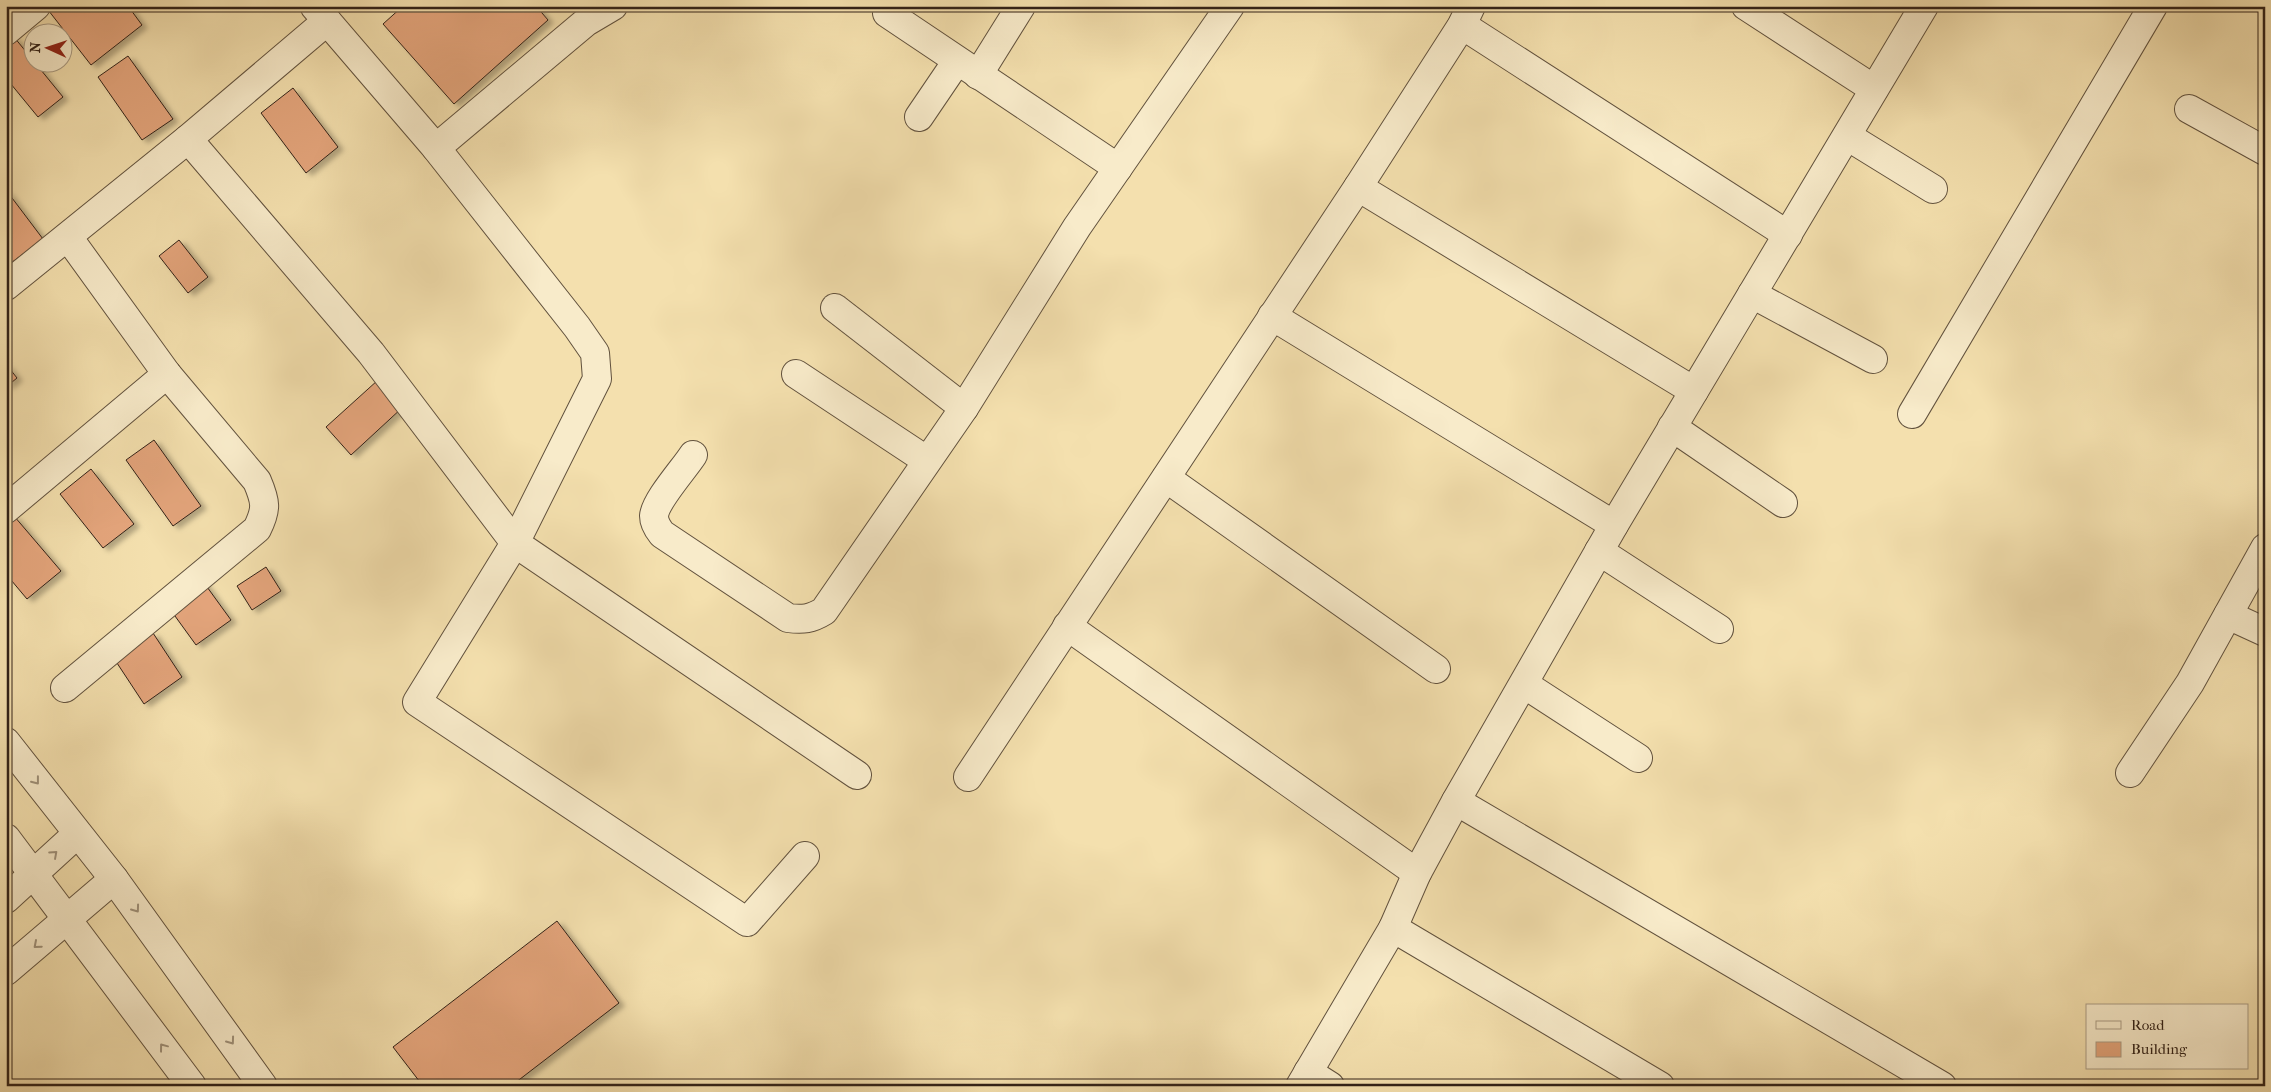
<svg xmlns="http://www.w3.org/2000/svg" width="2271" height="1092" font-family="'IM FELL French Canon',serif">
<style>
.building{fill:#e4a57b;stroke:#322218;filter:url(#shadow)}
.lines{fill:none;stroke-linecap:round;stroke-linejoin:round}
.minor-casing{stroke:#62523e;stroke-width:30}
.minor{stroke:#f8ebca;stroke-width:28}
.oneway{stroke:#9f917a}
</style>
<defs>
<filter id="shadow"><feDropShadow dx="5.5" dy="3" stdDeviation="2.5" flood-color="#0004"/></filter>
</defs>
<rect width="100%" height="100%" fill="#f4e0ae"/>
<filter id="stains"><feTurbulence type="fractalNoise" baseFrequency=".004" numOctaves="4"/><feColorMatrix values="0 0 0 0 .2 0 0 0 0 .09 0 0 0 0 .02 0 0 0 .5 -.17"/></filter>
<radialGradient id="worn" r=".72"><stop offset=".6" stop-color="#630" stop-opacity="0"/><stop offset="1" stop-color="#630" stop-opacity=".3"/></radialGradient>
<!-- building -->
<g class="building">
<path d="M45,6H128L142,25L91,65Z"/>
<path d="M403,6H536L548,20L454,104L383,24Z"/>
<path d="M14,37L63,97L38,117L6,78V42Z"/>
<path d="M128,56L173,119L142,140L98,77Z"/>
<path d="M293,88L338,147L306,173L261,113Z"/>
<path d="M6,190L43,239L11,263L6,256Z"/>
<path d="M179,240L208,277L188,293L159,256Z"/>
<path d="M6,364L17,378L6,387Z"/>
<path d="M378,380L403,407L351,455L326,427Z"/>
<path d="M154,440L201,506L173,526L126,460Z"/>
<path d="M91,469L134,524L103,548L60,494Z"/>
<path d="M14,516L61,571L27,599L6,574V522Z"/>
<path d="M266,567L281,591L252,610L237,586Z"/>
<path d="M202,580L231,620L196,645L167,605Z"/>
<path d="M153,633L182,677L144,704L115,660Z"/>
<path d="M557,921L619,1003L511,1086H423L393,1047Z"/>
</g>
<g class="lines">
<!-- minor casing -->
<g class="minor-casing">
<g id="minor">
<path d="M613,6L586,22L436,148L577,327L595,353L597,379L515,543L417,702L747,922L805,856"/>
<path d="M1746,6L1874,89"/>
<path d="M315,7L436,148"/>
<path d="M887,13L1118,168"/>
<path d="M1462,25L1788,235"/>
<path d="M6,31L36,6"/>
<path d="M978,75L1021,6"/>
<path d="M2189,109L2265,151"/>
<path d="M919,117L957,61"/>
<path d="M1847,136L1933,189"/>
<path d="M188,139L371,353L515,543L857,775"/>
<path d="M1358,187L1694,391"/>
<path d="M6,286L188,139L327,21"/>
<path d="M1752,294L1873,359"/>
<path d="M835,308L964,408"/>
<path d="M1272,316L1614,525"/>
<path d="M796,374L926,460"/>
<path d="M1912,414L2153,6"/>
<path d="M1672,427L1783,503"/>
<path d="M693,455C684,469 655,501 654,516C654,523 658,529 662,534L788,618C803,620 811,619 824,611L964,408L1077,227L1230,6"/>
<path d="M1166,478L1436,669"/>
<path d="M6,509L167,374"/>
<path d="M1599,551L1719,629"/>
<path d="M2228,615L2265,632"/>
<path d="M1067,626L1417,873"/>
<path d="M1524,684L1638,758"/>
<path d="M65,688L257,529C267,509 266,502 257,481L167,374L68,237"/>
<path d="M6,742L114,879L263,1086"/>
<path d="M2130,773L2190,683L2265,548"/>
<path d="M968,777L1358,187L1462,25L1471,6"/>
<path d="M1456,801L1942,1086"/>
<path d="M6,838L192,1086"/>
<path d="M6,899L77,834"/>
<path d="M1393,928L1660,1086"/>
<path d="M6,971L114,879"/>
<path d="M1308,1072L1330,1086"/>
<path d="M1300,1086L1393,928L1417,873L1456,801L1614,525L1924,6"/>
</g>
</g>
<!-- minor -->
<use href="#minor" class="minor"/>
</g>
<!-- one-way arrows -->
<defs><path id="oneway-chevron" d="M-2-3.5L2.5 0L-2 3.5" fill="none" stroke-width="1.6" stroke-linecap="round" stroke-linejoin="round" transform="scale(1.25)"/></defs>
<g class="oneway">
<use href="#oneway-chevron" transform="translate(36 781) rotate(52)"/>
<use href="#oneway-chevron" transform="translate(54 854) rotate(-42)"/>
<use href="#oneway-chevron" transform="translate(136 909) rotate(54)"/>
<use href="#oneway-chevron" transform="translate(37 945) rotate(139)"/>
<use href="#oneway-chevron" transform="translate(231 1041) rotate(54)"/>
<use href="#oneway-chevron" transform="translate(163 1047) rotate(-127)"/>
</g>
<!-- margin -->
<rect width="2271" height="1092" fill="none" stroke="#f4e0ae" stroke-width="25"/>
<rect x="8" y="8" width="2256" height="1077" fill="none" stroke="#322218" stroke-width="2.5"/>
<rect x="12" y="12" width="2246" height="1067" fill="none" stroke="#322218"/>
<!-- legend -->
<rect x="2086" y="1004" width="162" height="65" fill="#f8ebca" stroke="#a99b83"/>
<rect x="2096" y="1021" width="25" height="8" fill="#f8ebca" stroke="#a99b83"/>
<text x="2131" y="1030" font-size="15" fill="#322218">Road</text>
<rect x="2096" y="1042" width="25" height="15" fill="#e4a57b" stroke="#a99b83"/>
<text x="2131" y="1054" font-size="15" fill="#322218">Building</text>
<!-- north arrow -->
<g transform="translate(48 48) rotate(273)"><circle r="24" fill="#f8ebca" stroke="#a99b83"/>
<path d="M0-4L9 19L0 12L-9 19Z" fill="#8f2418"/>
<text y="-8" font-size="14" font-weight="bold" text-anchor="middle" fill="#322218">N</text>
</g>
<rect width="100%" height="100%" filter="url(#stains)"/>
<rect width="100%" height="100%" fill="url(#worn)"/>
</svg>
